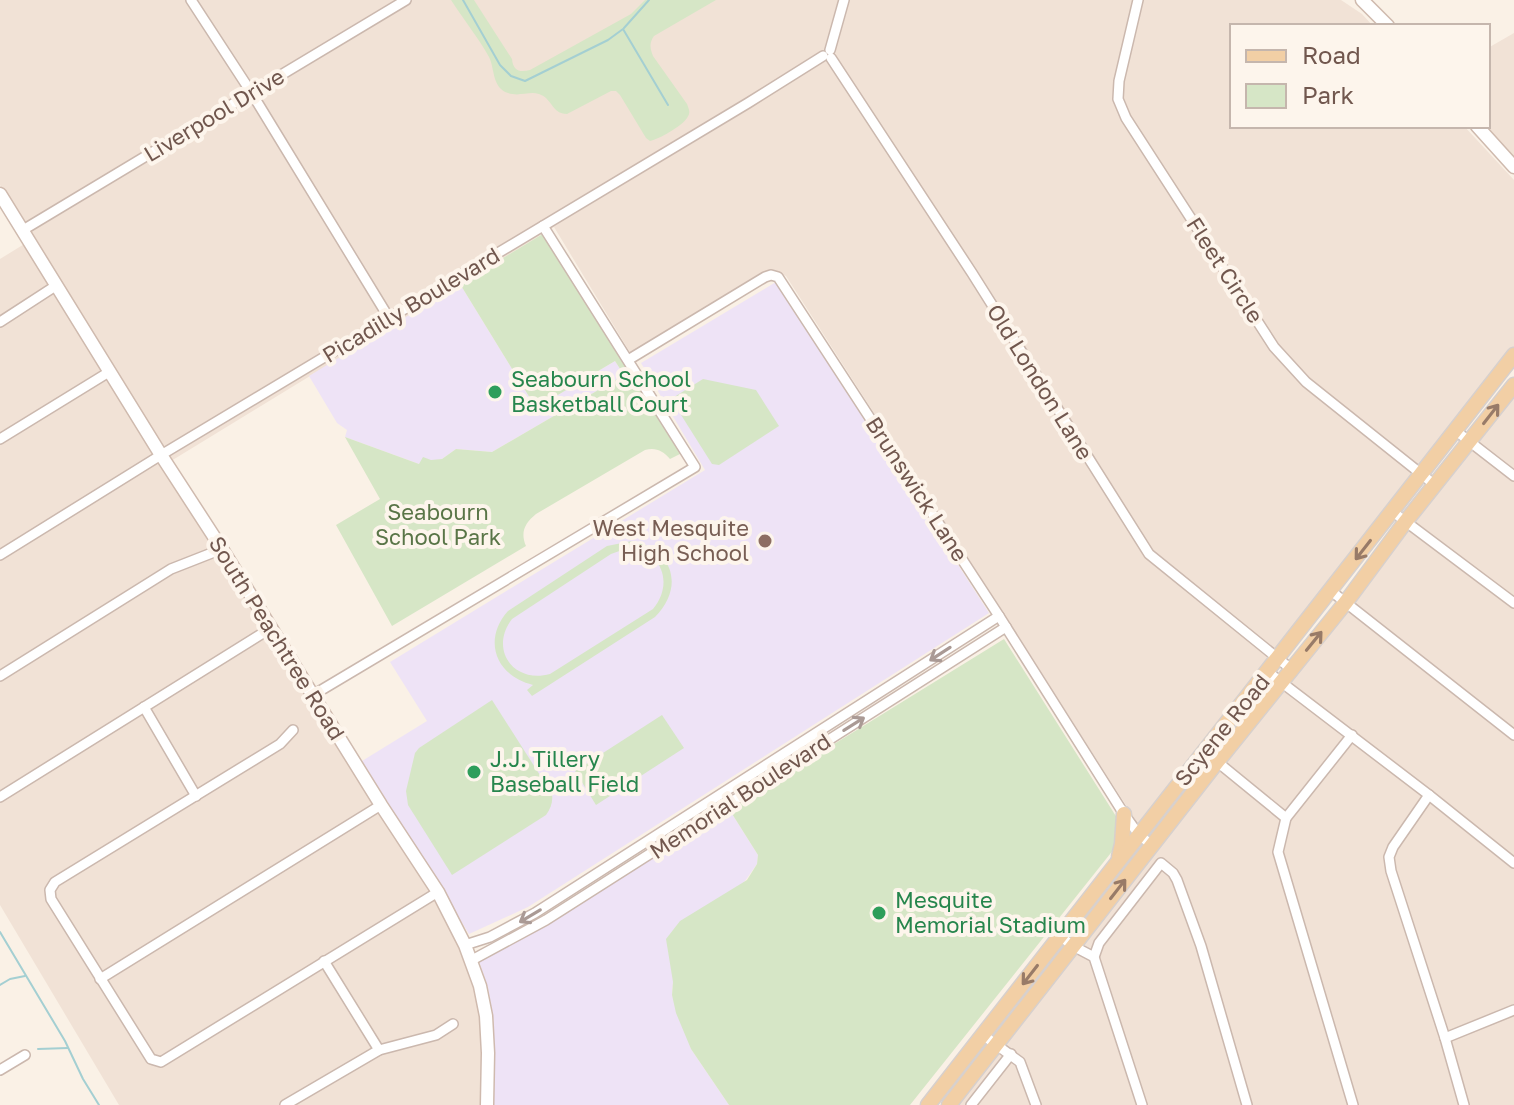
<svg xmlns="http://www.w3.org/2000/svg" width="1514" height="1105" font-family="'Golos Text',sans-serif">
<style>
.residential{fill:#f1e2d6}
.education{fill:#eee3f6}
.green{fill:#d6e6c6;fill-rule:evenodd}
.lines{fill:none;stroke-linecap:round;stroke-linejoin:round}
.stream{stroke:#a4cfd2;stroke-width:2}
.street-casing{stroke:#cbb8ae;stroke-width:12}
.secondary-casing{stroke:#cfbaae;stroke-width:15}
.primary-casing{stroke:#d7d0cd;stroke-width:17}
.street{stroke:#fff;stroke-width:9}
.secondary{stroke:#fff;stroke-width:12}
.primary{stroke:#f2cfa5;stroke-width:14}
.oneway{stroke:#987b68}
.oneway2{stroke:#aa9a95}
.leisure-dot{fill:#2e9e5b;stroke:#fdf5ec;stroke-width:3}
.education-dot{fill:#8d6e63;stroke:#fdf5ec;stroke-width:3}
.labels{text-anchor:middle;stroke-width:8;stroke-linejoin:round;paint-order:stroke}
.street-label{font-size:22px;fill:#71574e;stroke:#fdf5ec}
.leisure-label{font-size:22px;fill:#27864d;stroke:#fdf5ec;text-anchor:start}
.park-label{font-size:22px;fill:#597547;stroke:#fdf5ec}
.education-label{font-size:22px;fill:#785e54;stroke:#fdf5ec;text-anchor:end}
</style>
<rect width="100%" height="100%" fill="#faf1e6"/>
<!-- residential -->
<g class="residential">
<path d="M0,0H1341L1362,14L1373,26H1232V126H1464L1514,180V351L1140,827L786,276L770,270L631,354L554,227L171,461L0,185Z"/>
<path d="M1514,33V157L1486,126H1488V48Z"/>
<path d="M26,243L427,878L465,958L474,982L482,1026V1105H119L0,905V259Z"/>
<path d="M1514,395V1105H958L1398,542Z"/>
</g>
<!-- education -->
<g class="education">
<path d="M776,282L989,613L528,907L469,934L362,761L427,721L390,662L705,470L641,363Z"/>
<path d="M460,284L536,408L615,361L624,375L492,452L456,449L442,459L419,464L345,437L347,430L337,423L309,376Z"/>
<path d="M729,809L758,855L757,864L673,982L672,995L691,1049L729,1105H494V1024L488,988L478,958L491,954Z"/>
</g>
<!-- green -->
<g class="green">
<path d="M451,0H474L512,59C513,70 519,73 530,70L631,14L645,0H716L654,36C649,43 650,48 653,56L687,104C689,110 691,112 687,118C682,126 659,139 650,141L646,138L620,95L616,91H611L567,114C552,114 552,98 539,94C529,91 519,97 508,93C492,88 495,69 489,57C478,37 463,19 451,0Z"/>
<path d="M546,232L681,450L680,454L670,459C663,451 656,447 645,450L536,514C525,523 520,532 526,546L392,626L336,525L380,499L345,437L419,464L423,457L431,460L442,459L456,449L492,452L624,375L615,361L536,408L460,284Z"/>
<path d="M703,379L756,390L779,426L719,465L712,464L671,399Z"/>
<path d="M632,541C673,549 685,587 655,617L532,696L527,690L533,685C496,676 482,640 508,611L607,546ZM625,549C661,547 675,583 653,609L550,674C513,684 489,649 512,619L611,554Z"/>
<path d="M1004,639L1119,821L1118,844L910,1105H729L691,1049L676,1013L672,995L673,982L666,939L680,921L747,880L757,864L758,855L729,809Z"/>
<path d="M492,700L552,794C553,802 551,808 546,815L452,875L408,805L406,791L415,753L419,748Z"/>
<path d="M662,715L684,748L596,805L575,771Z"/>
</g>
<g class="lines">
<!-- stream -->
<g class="stream">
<path d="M463,0L500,65L511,76L525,81L608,40L623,29L668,105"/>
<path d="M624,28L649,0"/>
<path d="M0,932L65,1041L83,1079L99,1105"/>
<path d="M0,985L10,979L25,976"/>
<path d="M38,1049L68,1048"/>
</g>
<!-- street casing -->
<g class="street-casing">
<g id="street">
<path d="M191,0L251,92L389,318"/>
<path d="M1138,0L1119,81L1118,99L1126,118L1274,347L1306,382L1435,485"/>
<path d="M830,50L844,0"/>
<path d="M831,58L972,273L1149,554L1291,669"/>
<path d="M23,230L406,0"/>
<path d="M0,322L57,285"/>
<path d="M628,360L765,277L771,275L778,277L999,616L1124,814L1139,835L1152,845"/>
<path d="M1456,431L1514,476"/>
<path d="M0,439L109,372"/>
<path d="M1393,512L1514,603"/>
<path d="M0,555L161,455L748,103L823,56"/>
<path d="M1331,591L1514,735"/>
<path d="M1268,672L1429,795L1514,863"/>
<path d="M0,676L171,569L222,549"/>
<path d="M313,695L695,467L543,226"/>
<path d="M144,707L196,796"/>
<path d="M293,730L280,744L55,882L50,890L51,899L151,1059L161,1062L438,892"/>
<path d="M1352,735L1286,818L1278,852L1353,1105"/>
<path d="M1204,751L1286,818"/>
<path d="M1429,795L1393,847L1389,857L1391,871L1445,1038L1464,1105"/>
<path d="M0,797L271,628"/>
<path d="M1060,936L1073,946L1094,957L1142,1105"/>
<path d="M465,945L490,937L535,913L999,616"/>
<path d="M1094,957L1099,943L1161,863L1173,873L1177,880L1201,946L1247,1105"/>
<path d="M472,960L546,920L1006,627"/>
<path d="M324,961L379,1050"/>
<path d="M100,979L381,805"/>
<path d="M983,1035L1020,1062L1036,1105"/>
<path d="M1445,1038L1514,1010"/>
<path d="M0,1070L25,1055"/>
<path d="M285,1105L379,1050L436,1035L453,1024"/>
<path d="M971,1105L1011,1054"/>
</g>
</g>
<!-- secondary casing -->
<g class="secondary-casing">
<g id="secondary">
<path d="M1362,0L1388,26"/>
<path d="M1477,126L1514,167"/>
<path d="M0,194L161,455L222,549L381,805L438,892L465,945L480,986L486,1016L488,1053L487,1105"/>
</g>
</g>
<!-- primary casing -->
<g class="primary-casing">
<g id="primary">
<path d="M1119,857L1122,844L1124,814"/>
<path d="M928,1105L1514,355"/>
<path d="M949,1105L1217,762L1346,602L1406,521L1514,385"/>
</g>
</g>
<!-- street -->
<use href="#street" class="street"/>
<!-- secondary -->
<use href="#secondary" class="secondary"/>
<!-- primary -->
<use href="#primary" class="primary"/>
</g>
<!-- one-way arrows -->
<defs><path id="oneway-shaft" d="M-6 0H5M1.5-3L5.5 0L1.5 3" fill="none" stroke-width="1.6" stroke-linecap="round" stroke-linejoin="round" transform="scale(2)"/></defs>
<g class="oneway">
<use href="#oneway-shaft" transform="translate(1491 414) rotate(-52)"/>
<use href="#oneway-shaft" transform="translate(1363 550) rotate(128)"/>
<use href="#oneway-shaft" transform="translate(1314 641) rotate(-51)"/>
<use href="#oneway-shaft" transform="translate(1118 889) rotate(-52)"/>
<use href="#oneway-shaft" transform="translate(1030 975) rotate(128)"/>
</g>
<g class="oneway2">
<use href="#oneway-shaft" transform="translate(940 654) rotate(147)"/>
<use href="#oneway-shaft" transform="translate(854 724) rotate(-32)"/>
<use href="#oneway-shaft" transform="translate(530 916) rotate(149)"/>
</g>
<!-- markers -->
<g class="leisure-dot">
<circle cx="495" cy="392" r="8"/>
<circle cx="474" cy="772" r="8"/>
<circle cx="879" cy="913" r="8"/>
</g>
<circle class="education-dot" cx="765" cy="541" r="8"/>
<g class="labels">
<!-- street labels -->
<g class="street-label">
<text transform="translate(214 115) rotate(-31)" y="8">Liverpool Drive</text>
<text transform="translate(1225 270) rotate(57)" y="8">Fleet Circle</text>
<text transform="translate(411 305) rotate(-31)" y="8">Picadilly Boulevard</text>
<text transform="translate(1040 382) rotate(58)" y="8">Old London Lane</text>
<text transform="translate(917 489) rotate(57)" y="8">Brunswick Lane</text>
<text transform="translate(277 638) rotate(58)" y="8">South Peachtree Road</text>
<text transform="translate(1222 730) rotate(-51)" y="8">Scyene Road</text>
<text transform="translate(740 796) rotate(-33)" y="8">Memorial Boulevard</text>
</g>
<!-- leisure labels -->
<g class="leisure-label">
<text x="511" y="387">Seabourn School<tspan x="511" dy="25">Basketball Court</tspan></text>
<text x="490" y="767">J.J. Tillery<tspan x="490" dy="25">Baseball Field</tspan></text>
<text x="895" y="908">Mesquite<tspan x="895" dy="25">Memorial Stadium</tspan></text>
</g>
<!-- park labels -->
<g class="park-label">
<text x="438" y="520">Seabourn<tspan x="438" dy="25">School Park</tspan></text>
</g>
<!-- education labels -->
<g class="education-label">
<text x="749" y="536">West Mesquite<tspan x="749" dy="25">High School</tspan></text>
</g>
</g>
<!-- legend -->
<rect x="1230" y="24" width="260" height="104" fill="#fdf5ec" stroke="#c5b6ad" stroke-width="2"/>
<rect x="1246" y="50" width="40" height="12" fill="#f2cfa5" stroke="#c5b6ad" stroke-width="2"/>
<text x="1302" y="64" font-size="24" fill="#71574e">Road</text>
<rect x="1246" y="84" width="40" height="24" fill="#d6e6c6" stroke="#c5b6ad" stroke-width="2"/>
<text x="1302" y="104" font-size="24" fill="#71574e">Park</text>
</svg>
